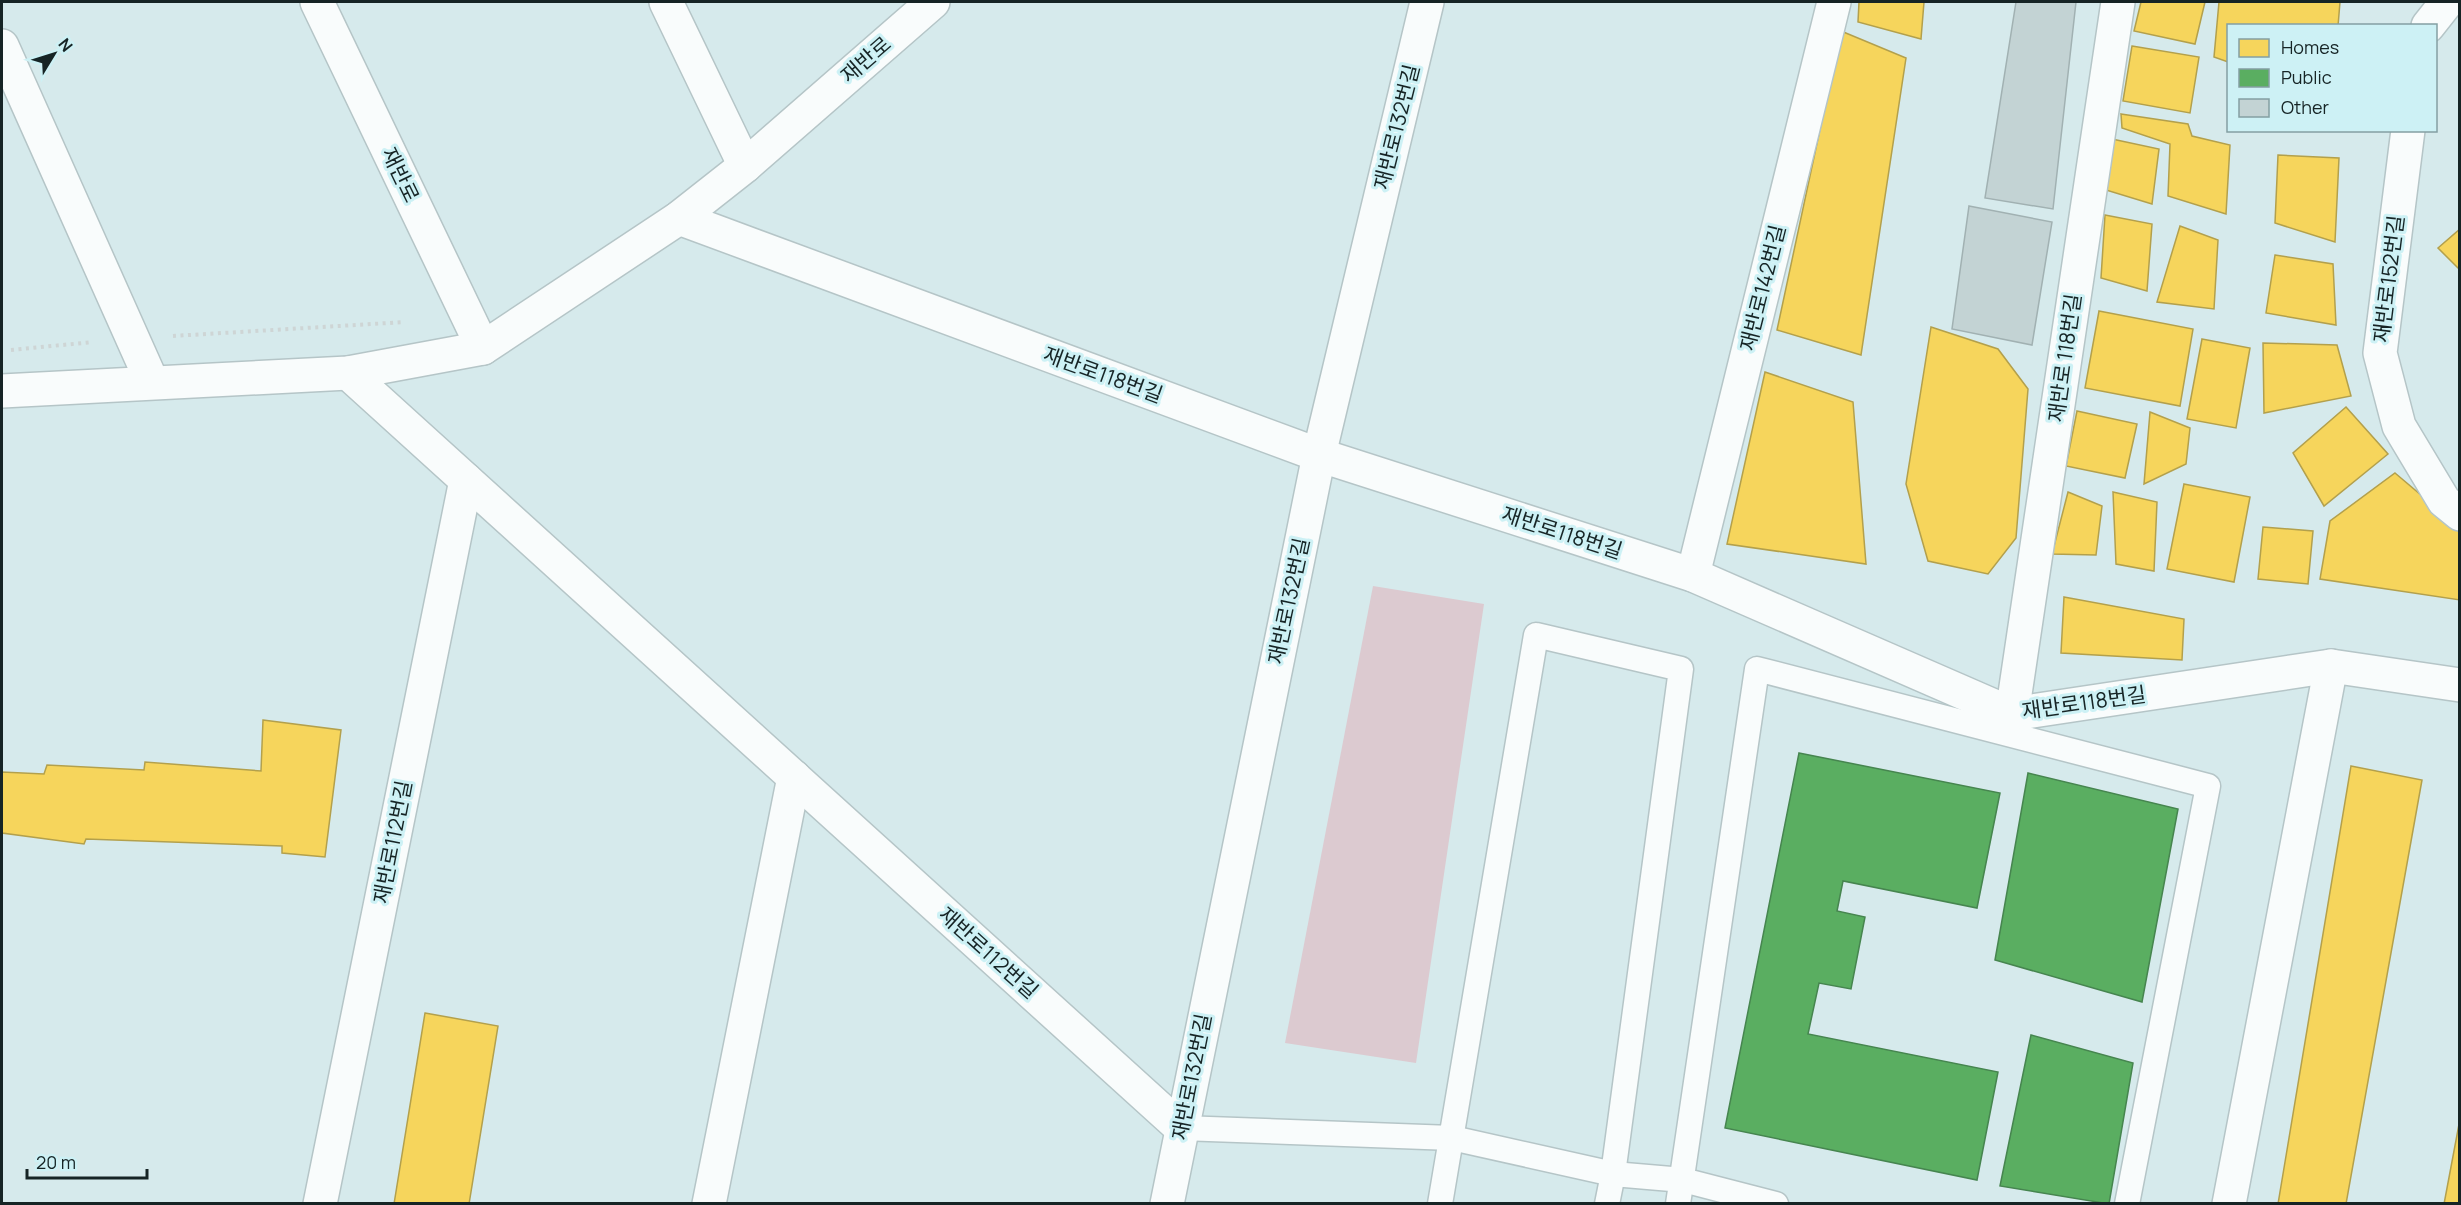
<svg xmlns="http://www.w3.org/2000/svg" width="2461" height="1205" font-family="Manrope,'Noto Sans KR',sans-serif">
<style>
.green{fill:#dccad0}
.homes{fill:#f6d55c;stroke:#b3a04c;stroke-width:1.5}
.public{fill:#5aae61;stroke:#46854f;stroke-width:1.5}
.building{fill:#c3d3d4;stroke:#a1b1b2;stroke-width:1.5}
.lines{fill:none;stroke-linecap:round;stroke-linejoin:round}
.service-casing{stroke:#b5c5c7;stroke-width:27}
.minor-casing{stroke:#b5c5c7;stroke-width:36}
.secondary-casing{stroke:#b5c5c7;stroke-width:36}
.path{stroke:#ced5d5;stroke-width:4;stroke-dasharray:3 4.5;stroke-linecap:butt}
.service{stroke:#f9fcfc;stroke-width:24}
.minor{stroke:#f9fcfc;stroke-width:33}
.secondary{stroke:#f9fcfc;stroke-width:33}
.labels{text-anchor:middle;stroke-width:6;stroke-linejoin:round;paint-order:stroke}
.street-label{font-size:21px;fill:#162425;stroke:#cdf1f5}
</style>
<rect width="100%" height="100%" fill="#d6eaec"/>
<!-- green -->
<path class="green" d="M1373,586L1484,604L1416,1063L1285,1043Z"/>
<!-- homes -->
<g class="homes">
<path d="M1859,2H1924L1921,39L1858,22Z"/>
<path d="M2141,2H2205L2195,44L2134,31Z"/>
<path d="M2219,2H2340L2338,26H2228V62L2214,57Z"/>
<path d="M1841,31L1906,58L1861,355L1777,330Z"/>
<path d="M2132,46L2199,57L2190,113L2123,101Z"/>
<path d="M2121,114L2188,124L2192,136L2230,145L2226,214L2168,196L2170,144L2122,128Z"/>
<path d="M2112,139L2159,149L2152,204L2106,190Z"/>
<path d="M2278,155L2339,158L2335,242L2275,223Z"/>
<path d="M2105,215L2152,224L2147,291L2101,278Z"/>
<path d="M2180,226L2218,240L2214,309L2157,302Z"/>
<path d="M2460,229V270L2438,248Z"/>
<path d="M2275,255L2333,264L2336,325L2266,313Z"/>
<path d="M2099,311L2193,329L2180,406L2085,388Z"/>
<path d="M1931,327L1998,349L2028,389L2016,538L1988,574L1928,561L1906,484Z"/>
<path d="M2202,339L2250,348L2236,428L2187,419Z"/>
<path d="M2263,343L2337,345L2351,396L2264,413Z"/>
<path d="M1765,372L1853,402L1866,564L1727,544Z"/>
<path d="M2346,407L2388,454L2324,506L2293,453Z"/>
<path d="M2077,411L2137,424L2125,478L2066,466Z"/>
<path d="M2150,412L2190,428L2186,464L2144,484Z"/>
<path d="M2395,473L2460,528V600L2320,579L2330,521Z"/>
<path d="M2184,484L2250,497L2234,582L2167,569Z"/>
<path d="M2068,492L2102,506L2096,555L2052,554Z"/>
<path d="M2113,492L2157,502L2154,571L2116,564Z"/>
<path d="M2263,527L2313,531L2308,584L2258,579Z"/>
<path d="M2064,597L2184,619L2182,660L2061,653Z"/>
<path d="M263,720L341,730L325,857L282,853V846L86,839L84,844L2,833V772L44,774L47,765L144,770L145,762L261,771Z"/>
<path d="M2351,766L2422,780L2346,1204H2278Z"/>
<path d="M425,1013L498,1026L469,1204H394Z"/>
<path d="M2460,1119V1204H2444Z"/>
</g>
<!-- public -->
<g class="public">
<path d="M1799,753L2000,793L1977,908L1843,881L1837,911L1865,917L1851,989L1819,983L1808,1034L1998,1072L1977,1180L1725,1128Z"/>
<path d="M2028,773L2178,809L2142,1002L1995,960Z"/>
<path d="M2031,1035L2133,1063L2109,1204L2000,1186Z"/>
</g>
<!-- building -->
<g class="building">
<path d="M2016,2H2076L2053,209L1985,198Z"/>
<path d="M1969,206L2052,222L2032,345L1952,329Z"/>
</g>
<g class="lines">
<!-- service casing -->
<g class="service-casing">
<g id="service">
<path d="M1181,1128L1452,1138L1613,1174L1683,1180L1776,1204"/>
<path d="M1440,1204L1536,635L1681,669L1613,1174L1607,1204"/>
<path d="M1678,1204L1757,669L2208,786L2127,1204"/>
</g>
</g>
<!-- minor casing -->
<g class="minor-casing">
<g id="minor">
<path d="M317,2L483,348"/>
<path d="M666,2L745,166"/>
<path d="M2428,26L2447,2"/>
<path d="M2,46L152,382"/>
<path d="M2408,130L2380,353L2399,426L2444,501L2460,514"/>
<path d="M679,218L1319,455L1693,575L2012,714L2331,666L2460,685"/>
<path d="M348,373L1181,1128"/>
<path d="M1693,575L1834,2"/>
<path d="M2012,714L2118,2"/>
<path d="M320,1204L466,480"/>
<path d="M709,1204L794,777"/>
<path d="M1167,1204L1319,455L1427,2"/>
<path d="M2229,1204L2331,666"/>
</g>
</g>
<!-- secondary casing -->
<g class="secondary-casing">
<path id="secondary" d="M2,391L348,373L483,348L679,218L745,166L933,2"/>
</g>
<!-- path -->
<g class="path">
<path d="M173,336L405,322"/>
<path d="M11,350L93,342"/>
</g>
<!-- service -->
<use href="#service" class="service"/>
<!-- minor -->
<use href="#minor" class="minor"/>
<!-- secondary -->
<use href="#secondary" class="secondary"/>
</g>
<g class="labels">
<!-- street labels -->
<g class="street-label">
<text transform="translate(866 60) rotate(-41)" y="7">재반로</text>
<text transform="translate(1397 127) rotate(-76)" y="7">재반로132번길</text>
<text transform="translate(400 175) rotate(64)" y="7">재반로</text>
<text transform="translate(2389 279) rotate(-83)" y="7">재반로152번길</text>
<text transform="translate(1763 288) rotate(-76)" y="7">재반로142번길</text>
<text transform="translate(2065 358) rotate(-82)" y="7">재반로 118번길</text>
<text transform="translate(1103 375) rotate(20)" y="7">재반로118번길</text>
<text transform="translate(1562 533) rotate(18)" y="7">재반로118번길</text>
<text transform="translate(1289 601) rotate(-78)" y="7">재반로132번길</text>
<text transform="translate(2084 703) rotate(-8)" y="7">재반로118번길</text>
<text transform="translate(393 842) rotate(-79)" y="7">재반로112번길</text>
<text transform="translate(988 953) rotate(42)" y="7">재반로112번길</text>
<text transform="translate(1192 1077) rotate(-79)" y="7">재반로132번길</text>
</g>
</g>
<!-- border -->
<rect width="2461" height="1205" fill="none" stroke="#162425" stroke-width="6"/>
<!-- legend -->
<rect x="2227" y="24" width="210" height="108" fill="#cdf1f5" stroke="#849fa2" stroke-width="1.5"/>
<rect x="2239" y="39" width="30" height="18" fill="#f6d55c" stroke="#849fa2" stroke-width="1.5"/>
<text x="2281" y="54" font-size="18" fill="#162425">Homes</text>
<rect x="2239" y="69" width="30" height="18" fill="#5aae61" stroke="#849fa2" stroke-width="1.5"/>
<text x="2281" y="84" font-size="18" fill="#162425">Public</text>
<rect x="2239" y="99" width="30" height="18" fill="#c3d3d4" stroke="#849fa2" stroke-width="1.5"/>
<text x="2281" y="114" font-size="18" fill="#162425">Other</text>
<!-- north arrow -->
<g transform="translate(54 54) rotate(52)" stroke="#cdf1f5" stroke-width="4.5" paint-order="stroke">
<path d="M0-4.5L10 22L0 15L-10 22Z" fill="#162425"/>
<text y="-9" font-size="16" font-weight="bold" text-anchor="middle" fill="#162425">N</text>
</g>
<!-- scale -->
<path d="M27 1169v9h120v-9" fill="none" stroke="#162425" stroke-width="3"/>
<text x="36" y="1169" font-size="18" fill="#162425" stroke="#cdf1f5" stroke-width="4.5" paint-order="stroke">20 m</text>
</svg>
